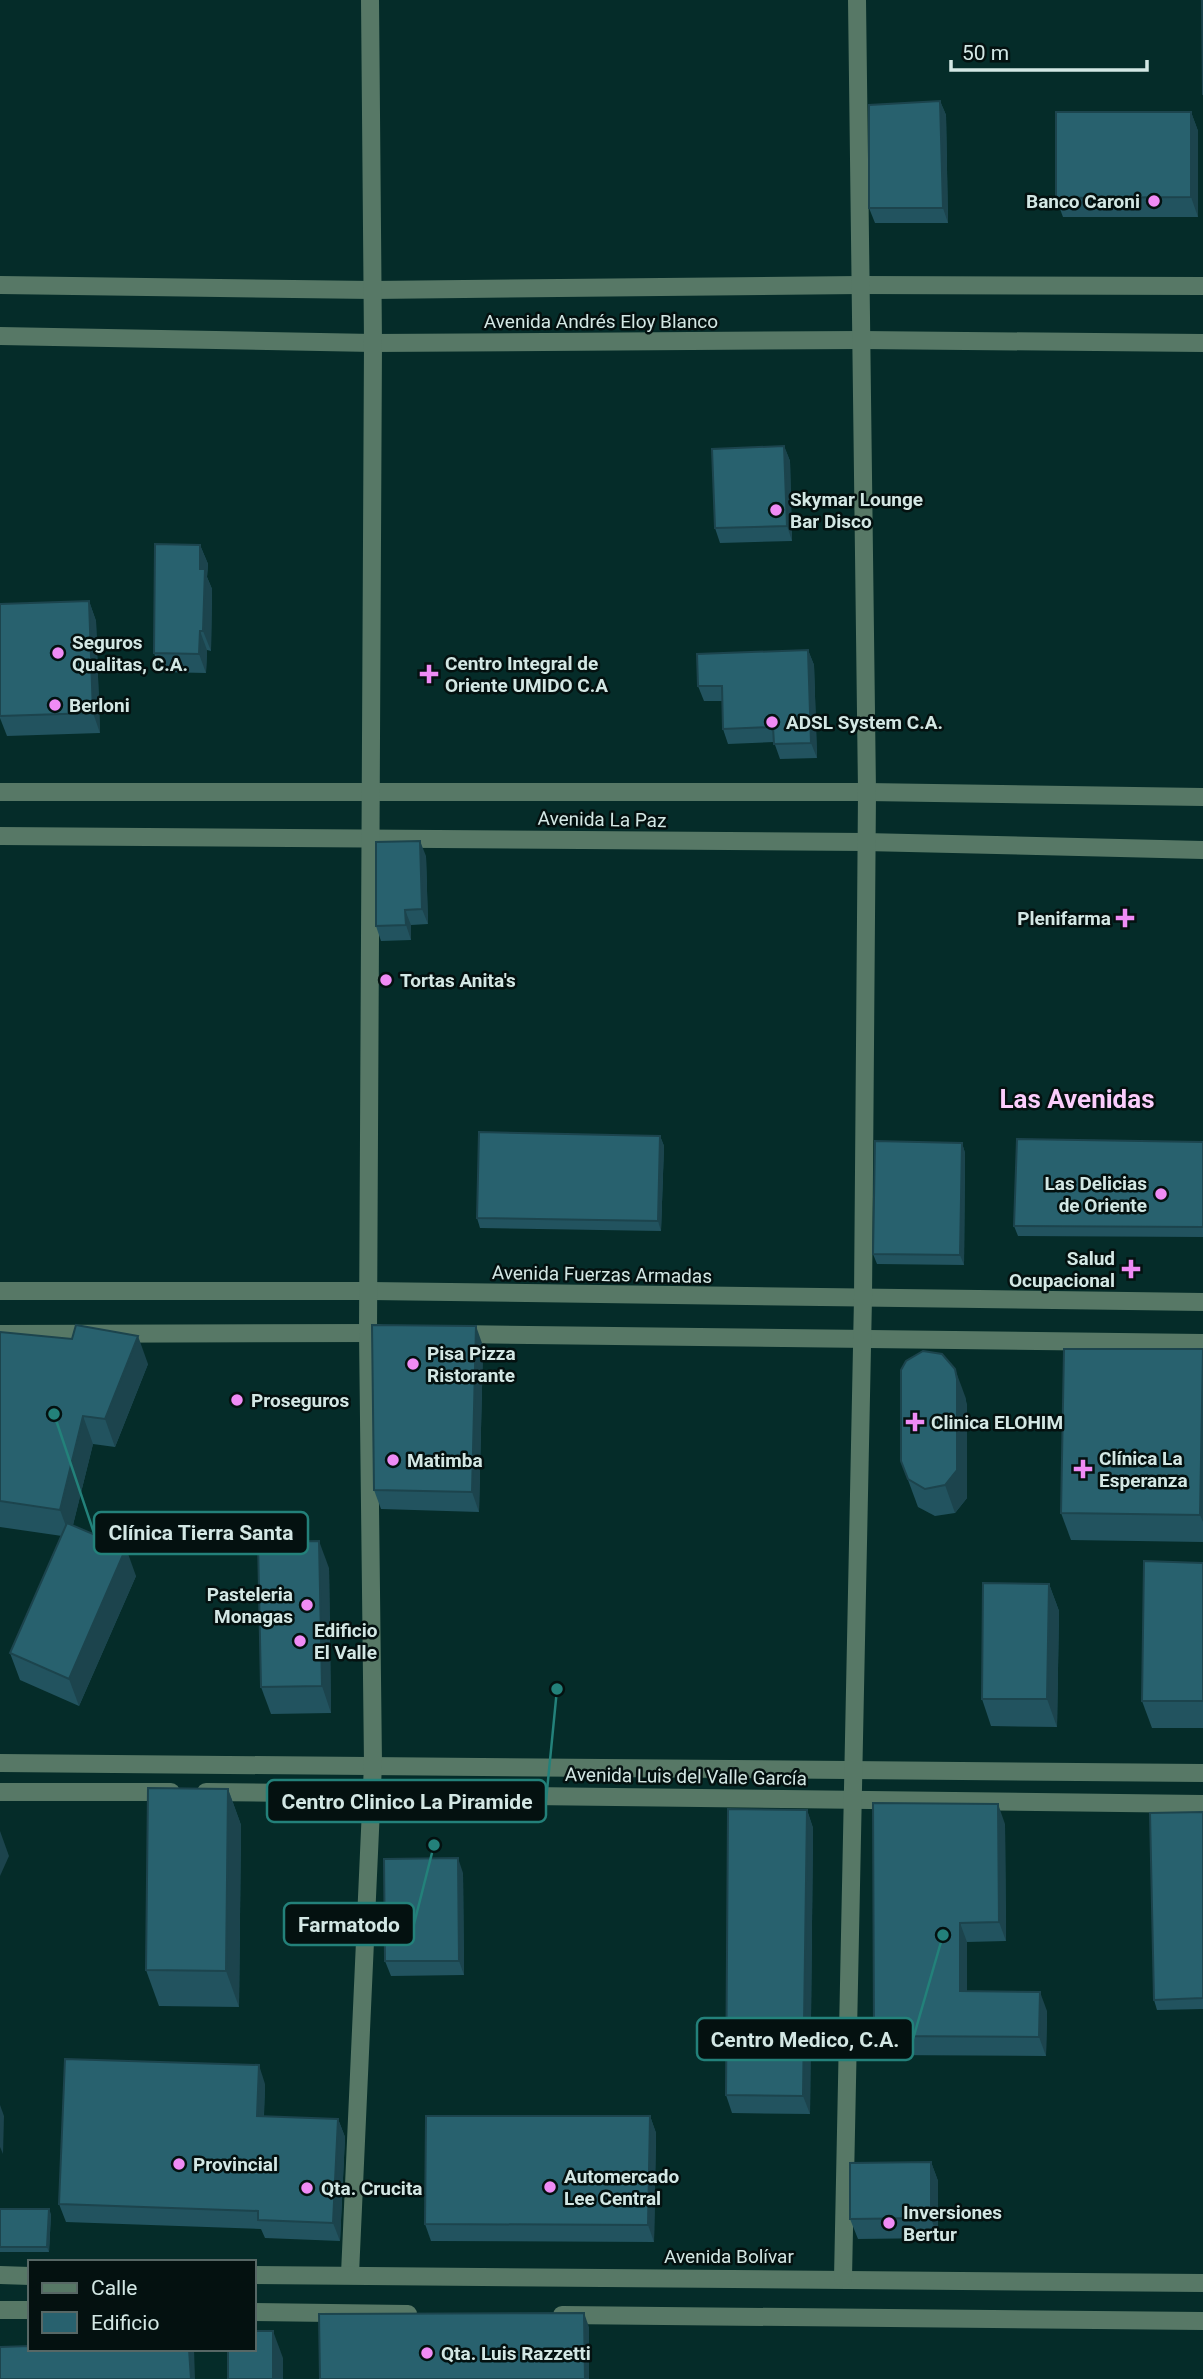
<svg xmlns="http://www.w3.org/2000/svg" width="1203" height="2379" font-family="Roboto,sans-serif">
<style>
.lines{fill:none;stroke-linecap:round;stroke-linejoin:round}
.minor{stroke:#577866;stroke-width:18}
.wall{fill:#22535f}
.shaded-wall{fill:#1c444d}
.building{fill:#28616e;stroke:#1c444d;stroke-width:2}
.poi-dot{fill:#f08bf5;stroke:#041110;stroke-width:2.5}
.labels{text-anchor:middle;stroke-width:5;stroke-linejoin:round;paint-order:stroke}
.poi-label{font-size:19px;font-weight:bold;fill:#d3e7e4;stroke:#041110;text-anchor:start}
.street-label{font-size:19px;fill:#d3e7e4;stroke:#041110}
.district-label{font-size:26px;font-weight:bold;fill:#fbcdfc;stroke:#041110}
.leader{fill:none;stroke:#23817a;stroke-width:2.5}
.callout-dot{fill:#23817a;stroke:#041110;stroke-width:2.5}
.callout{fill:#041110;stroke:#23817a;stroke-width:2.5}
.callout-label{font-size:21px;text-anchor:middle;font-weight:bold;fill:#d3e7e4}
</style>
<rect width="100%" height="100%" fill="#052c29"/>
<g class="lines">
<!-- minor -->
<g class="minor">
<path d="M0,285L372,290L860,285L1203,286"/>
<path d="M0,336L373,343L861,340L1203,343"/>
<path d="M0,792H867L1203,797"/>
<path d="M0,836L865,842L1203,850"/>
<path d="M0,1291H370L1203,1302"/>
<path d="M0,1334L378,1333"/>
<path d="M455,1334L1203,1343"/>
<path d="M0,1763L1203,1773"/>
<path d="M0,1792H171"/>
<path d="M206,1792L1203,1804"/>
<path d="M350,2274L373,1764L368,1333L373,343L370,0"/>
<path d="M0,2275L30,2276"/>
<path d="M254,2275L1203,2283"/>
<path d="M843,2278L863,1298L867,792L857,0"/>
<path d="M0,2310H30"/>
<path d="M254,2312L408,2314"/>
<path d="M562,2315L1203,2321"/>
</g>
</g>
<!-- wall -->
<g class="wall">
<path d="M940,101L946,115L948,223H875L869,208Z"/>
<path d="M1191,112L1198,131V217H1063L1056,198Z"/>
<path d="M784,446L790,461L792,541L720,543L715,528Z"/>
<path d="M200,545L208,564L207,577L212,589L211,651L207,650L206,673L161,672L154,653Z"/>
<path d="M89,601L96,621L100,733L7,736L0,718V604Z"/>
<path d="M808,650L814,665L817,758L780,759L774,742L728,744L723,729L722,701H704L698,686Z"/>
<path d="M426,856L428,924L411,925V940L381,941L376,926Z"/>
<path d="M660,1136L664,1146L661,1231L480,1228L477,1218Z"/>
<path d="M1203,1142V1237L1018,1236L1014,1226Z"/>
<path d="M962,1143L965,1153L964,1265L877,1264L873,1254Z"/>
<path d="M0,1332L148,1364L115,1447L93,1444L73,1525L136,1576L79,1706L20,1680L10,1653L62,1536L0,1527Z"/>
<path d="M483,1346L479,1512L381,1509L374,1490Z"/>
<path d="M1203,1349V1542L1071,1540L1061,1513Z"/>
<path d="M965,1396L967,1406V1498L955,1513L935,1516L918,1507L901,1461Z"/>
<path d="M1203,1563V1728H1152L1142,1701Z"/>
<path d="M329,1568L331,1713L271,1714L261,1687Z"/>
<path d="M1049,1584L1059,1611L1057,1727L991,1726L982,1699Z"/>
<path d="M228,1789L241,1825L239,2007L159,2006L146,1970Z"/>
<path d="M807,1810L813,1828L810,2114L732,2113L726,2095Z"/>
<path d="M1203,1812V2009L1157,2010L1154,2000Z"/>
<path d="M1005,1824L1006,1941L967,1942V1991L1047,2011L1046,2056L881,2055L874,2036Z"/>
<path d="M463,1873L464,1975L391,1976L385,1961Z"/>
<path d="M265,2084L264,2116L338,2119L345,2137L340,2241L265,2238L261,2229L66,2222L59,2204Z"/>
<path d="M650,2116L656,2133L654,2242L431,2241L425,2224Z"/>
<path d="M931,2162L938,2181V2238L858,2239L850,2219Z"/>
<path d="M0,2209L51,2214L49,2252H0Z"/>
</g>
<!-- shaded-wall -->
<g class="shaded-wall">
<path d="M940,101L946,115L948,223L943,208Z"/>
<path d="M1191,112L1198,131V217L1191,197Z"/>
<path d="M784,446L790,461L792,541L787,526Z"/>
<path d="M200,545L208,564L207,577L212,589L211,651L203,631Z"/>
<path d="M89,601L96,621L100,733L93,713Z"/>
<path d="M200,631L207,650L206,673L199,654Z"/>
<path d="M808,650L814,665L817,758L811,743Z"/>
<path d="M420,841L426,856L428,924L422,909Z"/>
<path d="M405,910L411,925V940L406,925Z"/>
<path d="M660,1136L664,1146L661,1231L658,1221Z"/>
<path d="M962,1143L965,1153L964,1265L960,1255Z"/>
<path d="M476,1326L483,1346L479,1512L472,1492Z"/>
<path d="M138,1336L148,1364L115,1447L105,1419Z"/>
<path d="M1203,1349V1522L1200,1515Z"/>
<path d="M955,1369L965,1396L967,1406V1498L955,1513L945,1485Z"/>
<path d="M83,1416L93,1444L70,1537L60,1510Z"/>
<path d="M319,1541L329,1568L331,1713L322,1686Z"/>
<path d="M126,1548L136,1576L79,1706L69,1679Z"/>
<path d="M1049,1584L1059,1611L1057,1727L1047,1699Z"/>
<path d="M228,1789L241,1825L239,2007L226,1971Z"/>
<path d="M998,1804L1005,1824L1006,1941L999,1922Z"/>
<path d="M807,1810L813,1828L810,2114L803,2096Z"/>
<path d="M0,1831L9,1856L0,1876Z"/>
<path d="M458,1858L463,1873L464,1975L459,1961Z"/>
<path d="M960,1923L967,1942V2011L960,1991Z"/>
<path d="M1040,1992L1047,2011L1046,2056L1039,2037Z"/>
<path d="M259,2065L265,2084L263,2134L257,2116Z"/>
<path d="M0,2105L4,2116L3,2154L0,2147Z"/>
<path d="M650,2116L656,2133L654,2242L648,2225Z"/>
<path d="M338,2119L345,2137L340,2241L333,2223Z"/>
<path d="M931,2162L938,2181V2238L931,2218Z"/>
<path d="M49,2209L51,2214L49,2252L47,2247Z"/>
<path d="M584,2313L589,2327V2379H585Z"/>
<path d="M273,2331L283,2358V2379H273Z"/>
<path d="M189,2349H194L195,2379H191Z"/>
</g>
<!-- building -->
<g class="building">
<path d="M1202,0H1203V95Z"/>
<path d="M940,101L943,208H869V105Z"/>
<path d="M1056,112H1191V197L1056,198Z"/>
<path d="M784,446L787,526L715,528L712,449Z"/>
<path d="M155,544L200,545V569H205L203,631H200L199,654L154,653Z"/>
<path d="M89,601L93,713L0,716V604Z"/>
<path d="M808,650L811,743L774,744L773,727L723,729L722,686H698L697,654Z"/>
<path d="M420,841L422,909L405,910L406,925L376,926V842Z"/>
<path d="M479,1132L660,1136L658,1221L477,1218Z"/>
<path d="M1017,1139L1203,1142V1227L1014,1226Z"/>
<path d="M875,1141L962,1143L960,1255L873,1254Z"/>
<path d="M76,1325L138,1336L105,1419L83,1416L60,1510L0,1501V1332L72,1339Z"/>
<path d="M372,1325L476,1326L472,1492L374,1490Z"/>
<path d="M1064,1349H1203L1200,1515L1061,1513Z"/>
<path d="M923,1351L942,1354L955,1369L957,1379V1470L945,1485L925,1489L908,1479L901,1461V1370L906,1361Z"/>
<path d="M67,1523L126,1548L69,1679L10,1653Z"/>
<path d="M319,1541L322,1686L261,1687L258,1542Z"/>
<path d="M1144,1561L1203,1563V1701H1142Z"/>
<path d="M983,1583L1049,1584L1047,1699H982Z"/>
<path d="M148,1788L228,1789L226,1971L146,1970Z"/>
<path d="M873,1803L998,1804L999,1922L960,1923V1991L1040,1992L1039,2037L874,2036Z"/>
<path d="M728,1809L807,1810L803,2096L726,2095Z"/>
<path d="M1203,1812V1998L1154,2000L1150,1813Z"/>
<path d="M458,1858L459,1961H385L384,1859Z"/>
<path d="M65,2059L259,2065L257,2116L338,2119L333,2223L258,2220V2211L59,2204Z"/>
<path d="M426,2116H650L648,2225L425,2224Z"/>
<path d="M931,2162V2218L850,2219V2163Z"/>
<path d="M0,2209H49L47,2247H0Z"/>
<path d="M584,2313L585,2379H320L319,2314Z"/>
<path d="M254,2331H273V2379H228V2349H254Z"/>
<path d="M30,2346V2349H189L191,2379H0V2347Z"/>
</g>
<!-- markers -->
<g class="poi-dot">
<circle cx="1154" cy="201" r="7"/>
<circle cx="776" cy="510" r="7"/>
<circle cx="58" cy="653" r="7"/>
<path d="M425.5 663.5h7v7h7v7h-7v7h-7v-7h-7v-7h7z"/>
<circle cx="55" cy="705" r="7"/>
<circle cx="772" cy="722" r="7"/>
<path d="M1121.5 907.5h7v7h7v7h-7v7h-7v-7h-7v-7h7z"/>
<circle cx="386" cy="980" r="7"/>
<circle cx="1161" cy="1194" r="7"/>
<path d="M1127.5 1258.5h7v7h7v7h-7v7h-7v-7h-7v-7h7z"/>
<circle cx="413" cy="1364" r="7"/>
<circle cx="237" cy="1400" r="7"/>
<path d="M911.5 1411.5h7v7h7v7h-7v7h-7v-7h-7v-7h7z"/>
<circle cx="393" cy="1460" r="7"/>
<path d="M1079.5 1458.5h7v7h7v7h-7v7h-7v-7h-7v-7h7z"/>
<circle cx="307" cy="1605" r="7"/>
<circle cx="300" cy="1641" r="7"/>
<circle cx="179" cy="2164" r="7"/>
<circle cx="550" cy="2187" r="7"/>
<circle cx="307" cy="2188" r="7"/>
<circle cx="889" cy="2223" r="7"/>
<circle cx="427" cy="2353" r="7"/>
</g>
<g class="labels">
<!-- poi labels -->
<g class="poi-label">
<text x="1140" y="208" text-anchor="end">Banco Caroni</text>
<text x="790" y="506">Skymar Lounge<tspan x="790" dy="22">Bar Disco</tspan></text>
<text x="72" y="649">Seguros<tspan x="72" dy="22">Qualitas, C.A.</tspan></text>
<text x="445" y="670">Centro Integral de<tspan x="445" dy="22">Oriente UMIDO C.A</tspan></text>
<text x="69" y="712">Berloni</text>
<text x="786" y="729">ADSL System C.A.</text>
<text x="1111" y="925" text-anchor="end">Plenifarma</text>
<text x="400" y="987">Tortas Anita's</text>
<text x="1147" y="1190" text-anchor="end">Las Delicias<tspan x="1147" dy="22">de Oriente</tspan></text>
<text x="1115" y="1265" text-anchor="end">Salud<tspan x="1115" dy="22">Ocupacional</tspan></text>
<text x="427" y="1360">Pisa Pizza<tspan x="427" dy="22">Ristorante</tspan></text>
<text x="251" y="1407">Proseguros</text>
<text x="931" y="1429">Clinica ELOHIM</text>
<text x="1099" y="1465">Clínica La<tspan x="1099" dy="22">Esperanza</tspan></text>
<text x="407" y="1467">Matimba</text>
<text x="293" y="1601" text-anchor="end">Pasteleria<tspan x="293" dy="22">Monagas</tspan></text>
<text x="314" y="1637">Edificio<tspan x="314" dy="22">El Valle</tspan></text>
<text x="193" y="2171">Provincial</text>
<text x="564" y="2183">Automercado<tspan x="564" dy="22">Lee Central</tspan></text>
<text x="321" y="2195">Qta. Crucita</text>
<text x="903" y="2219">Inversiones<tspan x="903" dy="22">Bertur</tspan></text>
<text x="441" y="2360">Qta. Luis Razzetti</text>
</g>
<!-- street labels -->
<g class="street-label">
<text x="601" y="328">Avenida Andrés Eloy Blanco</text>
<text transform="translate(602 819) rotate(1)" y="7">Avenida La Paz</text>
<text transform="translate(602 1274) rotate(1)" y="7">Avenida Fuerzas Armadas</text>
<text transform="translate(686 1776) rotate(1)" y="7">Avenida Luis del Valle García</text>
<text x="729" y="2263">Avenida Bolívar</text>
</g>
<!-- district labels -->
<g class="district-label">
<text x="1077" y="1108">Las Avenidas</text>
</g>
</g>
<!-- callouts -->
<path class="leader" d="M54 1414L94 1533M557 1689L546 1801M434 1845L414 1924M943 1935L913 2039"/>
<g class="callout-dot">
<circle cx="54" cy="1414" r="7"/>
<circle cx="557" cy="1689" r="7"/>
<circle cx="434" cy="1845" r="7"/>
<circle cx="943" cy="1935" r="7"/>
</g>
<g class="callout">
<rect x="94" y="1512" width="214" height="42" rx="7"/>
<rect x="267" y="1780" width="279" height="42" rx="7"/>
<rect x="284" y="1903" width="130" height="42" rx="7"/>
<rect x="697" y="2018" width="216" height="42" rx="7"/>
</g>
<g class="callout-label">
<text x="201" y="1540">Clínica Tierra Santa</text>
<text x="407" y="1809">Centro Clinico La Piramide</text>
<text x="349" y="1932">Farmatodo</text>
<text x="805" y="2047">Centro Medico, C.A.</text>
</g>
<!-- legend -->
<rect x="28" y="2260" width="228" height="91" fill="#041110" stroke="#576765" stroke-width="2"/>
<rect x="42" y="2283" width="35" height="10" fill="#577866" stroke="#576765" stroke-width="2"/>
<text x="91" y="2295" font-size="21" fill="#d3e7e4">Calle</text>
<rect x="42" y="2312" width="35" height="21" fill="#28616e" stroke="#576765" stroke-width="2"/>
<text x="91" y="2330" font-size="21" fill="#d3e7e4">Edificio</text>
<!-- scale -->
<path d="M951 60v10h196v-10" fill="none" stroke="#d3e7e4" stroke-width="3.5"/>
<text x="962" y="60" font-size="21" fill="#d3e7e4" stroke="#041110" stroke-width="5" paint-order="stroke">50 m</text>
</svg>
